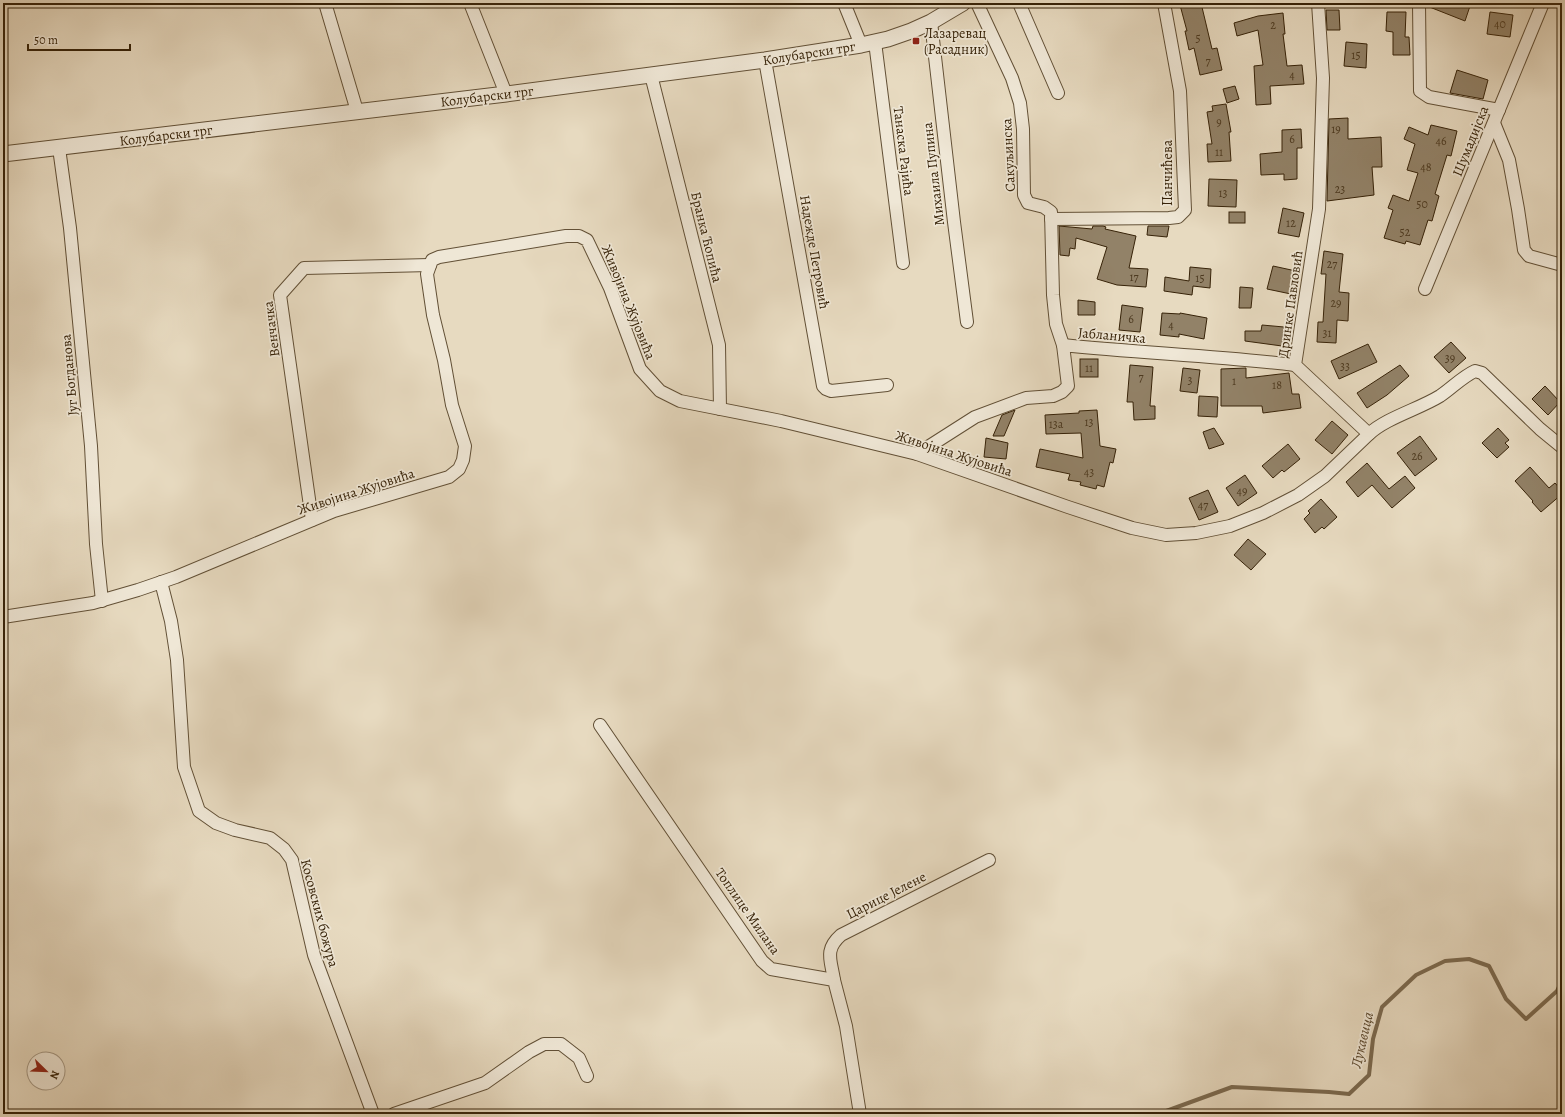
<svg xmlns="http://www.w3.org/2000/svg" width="1565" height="1117" font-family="Alegreya,serif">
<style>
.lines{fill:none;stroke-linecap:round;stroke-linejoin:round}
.stream{stroke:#7c6b51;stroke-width:4}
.building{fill:#928268;stroke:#362208}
.minor-casing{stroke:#625036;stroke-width:14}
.tertiary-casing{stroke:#625036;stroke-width:17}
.minor{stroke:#efe7d6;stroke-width:12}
.tertiary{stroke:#efe7d6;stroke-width:15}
.poi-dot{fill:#8f2418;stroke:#efe7d6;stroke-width:1.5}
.labels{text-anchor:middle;stroke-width:3.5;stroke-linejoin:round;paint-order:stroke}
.number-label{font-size:12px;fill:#4d3a20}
.poi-label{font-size:14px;fill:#362208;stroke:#efe7d6;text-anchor:start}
.street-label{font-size:14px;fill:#362208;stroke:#efe7d6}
.water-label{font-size:15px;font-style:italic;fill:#5f4c32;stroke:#efe7d6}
</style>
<rect width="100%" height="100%" fill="#e7dac0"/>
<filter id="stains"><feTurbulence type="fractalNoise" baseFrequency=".005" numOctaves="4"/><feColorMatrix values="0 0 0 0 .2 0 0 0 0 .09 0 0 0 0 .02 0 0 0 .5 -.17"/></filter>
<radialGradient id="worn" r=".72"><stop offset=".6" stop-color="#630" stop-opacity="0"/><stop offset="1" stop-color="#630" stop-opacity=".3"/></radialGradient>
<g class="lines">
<!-- stream -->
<path class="stream" d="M1158,1114L1232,1087L1329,1092L1349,1094L1369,1075L1373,1039L1382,1007L1416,975L1445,961L1469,959L1489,966L1506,999L1526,1019L1557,991L1562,980"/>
</g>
<!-- building -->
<g class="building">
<path d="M1186,3H1201L1212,49L1217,48L1222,70L1200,75L1194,48L1189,50L1185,31H1187L1180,5Z"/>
<path d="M1426,3H1471L1465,21L1427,6Z"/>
<path d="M1326,10H1339L1340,30H1327Z"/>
<path d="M1387,12H1406L1405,37H1409L1410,55H1393V32L1386,31Z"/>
<path d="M1490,12L1513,15L1510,37L1487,34Z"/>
<path d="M1283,13L1285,34H1283L1287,66L1302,65L1304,84L1270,86L1271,104L1256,105L1254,66L1263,65L1258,30L1237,36L1234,23L1258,16Z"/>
<path d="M1346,42L1367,44L1366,68L1344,66Z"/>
<path d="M1457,70L1488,80L1483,99L1450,93Z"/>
<path d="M1235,86L1239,99L1227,103L1223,89Z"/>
<path d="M1226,104L1231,132H1229L1231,161L1208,162L1207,144H1212L1207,112L1213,111L1212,106Z"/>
<path d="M1348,118V139L1381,137L1382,167H1372L1374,195L1327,201L1329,119Z"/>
<path d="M1431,125L1457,131L1451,156L1447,155L1435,194L1439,196L1432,221L1428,220L1420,245L1406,241L1405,244L1384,238L1393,210L1388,208L1393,195L1409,201L1418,173L1407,170L1415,144L1404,139L1409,127L1428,135Z"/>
<path d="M1301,129L1302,148H1297V179L1284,180V174L1261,175L1260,154L1282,152V130Z"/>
<path d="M1209,179L1237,180L1236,207L1208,206Z"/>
<path d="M1283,208L1304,213L1299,237L1278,233Z"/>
<rect x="1229" y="212" width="16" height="11"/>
<path d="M1059,226L1092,229L1093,226H1103L1106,227L1105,229L1136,236L1129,268L1148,269L1146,287L1117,285L1097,279L1107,247L1076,238L1075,249L1070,248L1069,256L1060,255Z"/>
<path d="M1148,226H1169L1167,237L1147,235Z"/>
<path d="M1324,251L1343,254L1339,292L1349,293L1348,321L1337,320L1336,343L1317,342L1318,322H1323L1326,274H1321Z"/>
<path d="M1273,266L1296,271L1291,294L1267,289Z"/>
<path d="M1190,267L1211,269L1210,288L1193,286L1192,295L1164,291L1165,277L1189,281Z"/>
<path d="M1240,287L1253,288L1251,308H1239Z"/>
<path d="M1078,300L1095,302V315H1078Z"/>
<path d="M1122,305L1143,308L1140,332L1119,330Z"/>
<path d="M1162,313L1180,314V313L1207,318L1204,339L1179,334V337L1160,335Z"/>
<path d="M1262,325L1284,327L1282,346L1245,341V331H1261Z"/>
<path d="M1451,342L1466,358L1449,373L1434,357Z"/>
<path d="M1368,344L1377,362L1339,379L1331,361Z"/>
<rect x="1080" y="359" width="18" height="18"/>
<path d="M1130,365L1153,367L1150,406H1155V419L1134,420L1133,402H1127Z"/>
<path d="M1400,365L1409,376L1387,395L1367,408L1357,393Z"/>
<path d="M1183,368L1200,370L1197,393L1180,391Z"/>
<path d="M1246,368V378L1289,373L1292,394H1299L1301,408L1263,413L1262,406H1221V369Z"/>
<path d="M1545,386L1560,402L1548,415L1532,399Z"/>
<path d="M1199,396L1218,397L1217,417L1198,416Z"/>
<path d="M1015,410L1004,436H993L1002,415Z"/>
<path d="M1097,410L1100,446L1116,449L1113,463L1110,462L1104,487L1097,485L1096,489L1080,485L1081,482L1068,480L1070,474L1036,467L1040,449L1083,458L1081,433L1046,434L1045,415L1079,413V411Z"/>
<path d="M1332,421L1348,435L1332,454L1315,440Z"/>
<path d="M1214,428L1224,444L1209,449L1203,432Z"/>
<path d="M1498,428L1509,440L1505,443L1509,447L1497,458L1482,443Z"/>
<path d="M1420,436L1437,459L1415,476L1397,453Z"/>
<path d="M986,438L1008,443L1006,459L984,457Z"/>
<path d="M1288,444L1300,459L1284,472L1282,470L1273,478L1262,466Z"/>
<path d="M1367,463L1389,489L1405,476L1415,488L1392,508L1372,485L1358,497L1346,482Z"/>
<path d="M1530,467L1549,488L1555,483L1562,491V494L1541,512L1532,502L1533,501L1515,481Z"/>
<path d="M1245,475L1257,493L1238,506L1226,488Z"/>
<path d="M1208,490L1218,512L1199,520L1189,498Z"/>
<path d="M1321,499L1337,517L1324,529L1322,527L1315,533L1304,519L1310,513L1308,511Z"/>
<path d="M1248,539L1266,554L1251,570L1234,555Z"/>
</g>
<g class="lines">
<!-- minor casing -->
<g class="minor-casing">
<g id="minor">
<path d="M325,3L357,111"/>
<path d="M470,3L506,94"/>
<path d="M844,3L861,45"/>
<path d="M977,3L1012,78L1020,103L1023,129L1024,195L1028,203L1044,207L1051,212L1053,295L1056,324L1063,345"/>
<path d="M1019,3L1058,93"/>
<path d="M1318,3L1323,78L1319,209L1295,365L1369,434C1386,418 1419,409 1440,396C1452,388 1462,377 1475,371L1482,373L1540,429L1562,447"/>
<path d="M1419,3L1420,91L1429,97L1499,110"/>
<path d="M931,22L954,222L967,322"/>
<path d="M875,42L903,263"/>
<path d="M765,60L823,386L826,389L831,391L887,385"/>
<path d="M651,75L719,345L720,409"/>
<path d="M1494,123L1509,160L1518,209L1524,250L1529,256L1562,265"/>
<path d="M59,148L70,228L91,446L96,544L102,601"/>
<path d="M1051,219L1169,218L1178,217L1185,210L1180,91L1164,3"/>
<path d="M1425,289L1543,3"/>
<path d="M917,454L975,417L1026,398L1053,396L1062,392L1068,386L1063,345C1141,353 1218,356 1295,365"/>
<path d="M312,520L280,295L304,268L430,265"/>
<path d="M161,582L171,621L177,660L184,767L199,811L216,823L235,830L270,838L284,849L292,860L314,955L373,1114"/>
<path d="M3,617L93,603L138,590L176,577L334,511L449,477L459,469L463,460L465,446L452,405L444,360L433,315L427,274L432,260L439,257L566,236H579L587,240L610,288L640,369L660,391L680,401L781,421L917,454L1068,507L1132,528L1166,535L1196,533L1230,526L1263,513L1298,495L1325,476L1369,434"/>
<path d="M600,725L762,961L771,969L834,980L846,1026L860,1114"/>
<path d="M834,980C831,960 824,950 841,935L989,860"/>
<path d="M394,1114L485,1083L529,1052L544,1044H561L579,1058L587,1076"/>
</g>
</g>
<!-- tertiary casing -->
<g class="tertiary-casing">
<path id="tertiary" d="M3,154L506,94L765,60L861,45L888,39L911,31L931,22L963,3"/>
</g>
<!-- minor -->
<use href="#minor" class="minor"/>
<!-- tertiary -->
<use href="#tertiary" class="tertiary"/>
</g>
<!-- markers -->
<rect class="poi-dot" x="912" y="37" width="8" height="8" rx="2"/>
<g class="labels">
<!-- number labels -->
<g class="number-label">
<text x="1500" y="28">40</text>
<text x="1273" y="29">2</text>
<text x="1198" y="42">5</text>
<text x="1356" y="59">15</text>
<text x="1208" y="65">7</text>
<text x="1292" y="79">4</text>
<text x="1219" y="126">9</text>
<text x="1336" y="133">19</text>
<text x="1292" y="143">6</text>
<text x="1441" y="145">46</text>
<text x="1219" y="156">11</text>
<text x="1426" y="171">48</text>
<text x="1340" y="193">23</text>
<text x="1223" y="197">13</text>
<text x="1422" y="208">50</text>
<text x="1291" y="227">12</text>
<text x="1405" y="236">52</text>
<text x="1332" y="268">27</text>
<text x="1134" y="281">17</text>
<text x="1200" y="282">15</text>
<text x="1336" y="307">29</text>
<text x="1131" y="323">6</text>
<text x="1171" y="329">4</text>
<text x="1327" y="337">31</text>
<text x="1450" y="362">39</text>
<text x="1345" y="370">33</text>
<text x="1089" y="372">11</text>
<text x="1141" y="381">7</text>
<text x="1190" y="384">3</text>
<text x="1234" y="385">1</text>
<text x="1277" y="389">18</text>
<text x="1089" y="426">13</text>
<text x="1056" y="428">13a</text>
<text x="1417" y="460">26</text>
<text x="1089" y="476">43</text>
<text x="1242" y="495">49</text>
<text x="1203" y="509">47</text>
</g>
<!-- poi labels -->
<g class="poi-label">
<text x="924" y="38">Лазаревац<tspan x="924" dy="16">(Расадник)</tspan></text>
</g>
<!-- street labels -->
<g class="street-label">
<text transform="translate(809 53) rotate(-9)" y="5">Колубарски трг</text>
<text transform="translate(487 96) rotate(-7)" y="5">Колубарски трг</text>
<text transform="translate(166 135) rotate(-7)" y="5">Колубарски трг</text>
<text transform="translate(1470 141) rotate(-68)" y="5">Шумадијска</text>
<text transform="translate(904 151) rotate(83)" y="5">Танаска Рајића</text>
<text transform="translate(1008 155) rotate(-93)" y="5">Сакуљинска</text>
<text transform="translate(1167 173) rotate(-90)" y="5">Панчићева</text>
<text transform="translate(933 174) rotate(-97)" y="5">Михаила Пупина</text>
<text transform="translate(707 237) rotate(76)" y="5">Бранка Ћопића</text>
<text transform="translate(815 252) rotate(80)" y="5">Надежде Петровић</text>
<text transform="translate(629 302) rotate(68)" y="5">Живојина Жујовића</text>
<text transform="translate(1290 304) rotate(-82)" y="5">Дринке Павловић</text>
<text transform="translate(271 329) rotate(-97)" y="5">Венчачка</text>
<text transform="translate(1112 335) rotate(5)" y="5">Јабланичка</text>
<text transform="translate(69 375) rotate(-95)" y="5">Југ Богданова</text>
<text transform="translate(954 453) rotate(18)" y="5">Живојина Жујовића</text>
<text transform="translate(356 491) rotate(-18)" y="5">Живојина Жујовића</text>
<text transform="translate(886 895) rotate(-27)" y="5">Царице Јелене</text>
<text transform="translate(748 911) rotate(55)" y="5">Топлице Милана</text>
<text transform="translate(320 913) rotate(75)" y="5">Косовских божура</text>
</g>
<!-- water labels -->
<g class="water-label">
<text transform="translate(1362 1040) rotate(-77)" y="5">Лукавица</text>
</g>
</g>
<!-- margin -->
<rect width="1565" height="1117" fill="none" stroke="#e7dac0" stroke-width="16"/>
<rect x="4" y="4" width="1557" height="1109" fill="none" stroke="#362208" stroke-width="2"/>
<rect x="8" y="8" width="1549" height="1101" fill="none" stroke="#362208"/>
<!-- north arrow -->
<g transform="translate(46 1071) rotate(113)"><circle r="19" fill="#efe7d6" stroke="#a59884"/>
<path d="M0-3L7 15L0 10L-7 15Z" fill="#8f2418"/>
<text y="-6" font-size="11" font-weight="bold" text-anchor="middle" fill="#362208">N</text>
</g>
<!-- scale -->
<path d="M28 44v6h102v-6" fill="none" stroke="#362208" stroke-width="2"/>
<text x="34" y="44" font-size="12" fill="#362208" stroke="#efe7d6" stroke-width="3" paint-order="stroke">50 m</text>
<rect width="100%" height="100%" filter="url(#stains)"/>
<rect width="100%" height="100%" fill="url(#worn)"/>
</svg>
